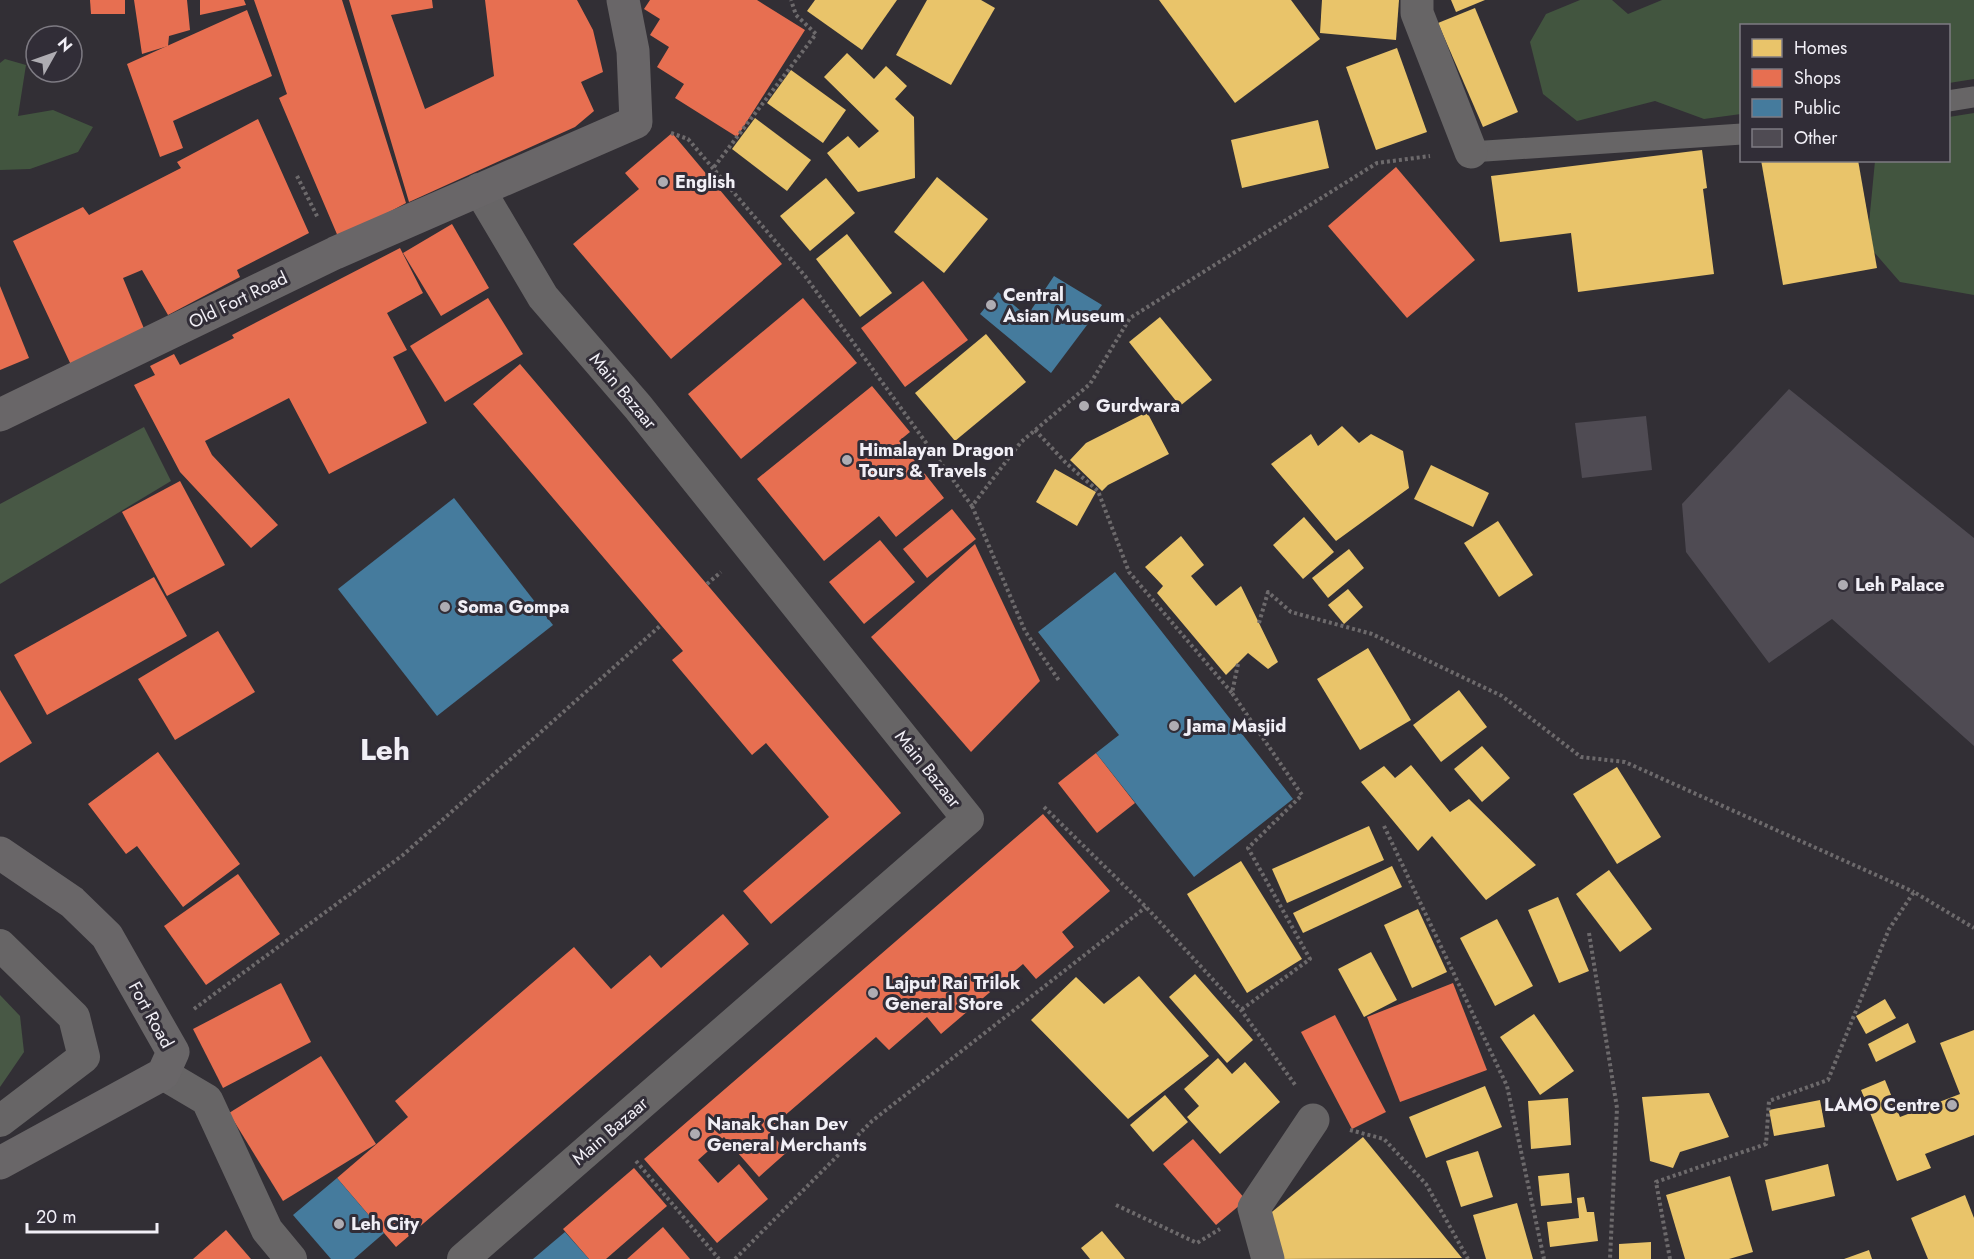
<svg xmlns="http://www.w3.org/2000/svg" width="1974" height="1259" font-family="Jost,sans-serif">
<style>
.green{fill:#485845}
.forest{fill:#42553f}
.homes{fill:#e9c46a}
.shops{fill:#e76f51}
.public{fill:#457b9d}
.building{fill:#4f4b53}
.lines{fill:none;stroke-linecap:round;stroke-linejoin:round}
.path{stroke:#6d6a6c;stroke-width:4;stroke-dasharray:3 3;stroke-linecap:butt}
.service{stroke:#676566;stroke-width:21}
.pedestrian{stroke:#676566;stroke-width:32}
.minor{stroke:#676566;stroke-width:33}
.secondary{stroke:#696668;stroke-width:33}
.poi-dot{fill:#aeacb2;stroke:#312d37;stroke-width:2}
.labels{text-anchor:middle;stroke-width:6;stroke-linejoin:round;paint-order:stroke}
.poi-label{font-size:18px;font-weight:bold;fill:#f1eff6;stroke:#312d37;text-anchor:start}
.street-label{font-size:18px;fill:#f1eff6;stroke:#312d37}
.town-label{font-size:30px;font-weight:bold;fill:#f1eff6;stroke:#312d37}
</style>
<rect width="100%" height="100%" fill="#322f35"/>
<!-- green -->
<g class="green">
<path d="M144,427L171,481L0,584V504Z"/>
<path d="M0,995L20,1016L24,1052L0,1087Z"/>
</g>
<!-- forest -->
<g class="forest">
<path d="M1580,0H1612L1628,14L1662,0H1974V79L1949,83L1948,26H1742L1741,114L1704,119L1655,101L1577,121L1543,94L1530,42L1546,14Z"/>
<path d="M5,59L26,65L18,116L53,110L93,127L78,152L30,169L0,170V63Z"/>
<path d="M1974,113V295L1900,282L1867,244L1875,161L1948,160L1949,117Z"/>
</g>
<!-- homes -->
<g class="homes">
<path d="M815,0H897L862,50L807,11Z"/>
<path d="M927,0H981L995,8L951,85L896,55Z"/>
<path d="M1159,0H1291L1320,39L1235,103Z"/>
<path d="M1322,0H1399L1396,40L1320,33Z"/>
<path d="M1451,0H1485L1456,12Z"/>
<path d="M1475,8L1518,112L1483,127L1438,23Z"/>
<path d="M1397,48L1427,132L1376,150L1346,67Z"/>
<path d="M847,53L874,79L886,66L907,86L895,99L914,117L915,178L858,192L827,153L848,136L859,148L879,131L824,77Z"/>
<path d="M791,70L846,110L823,143L767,103Z"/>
<path d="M755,118L811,160L787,191L732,149Z"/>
<path d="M1318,120L1329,168L1242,188L1231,140Z"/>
<path d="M1702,150L1707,188L1703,189L1714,274L1578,292L1571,233L1500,242L1491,176Z"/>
<path d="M1761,160H1858L1877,268L1783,285Z"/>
<path d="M937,177L988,219L944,273L894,232Z"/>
<path d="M826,178L855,213L810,251L780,216Z"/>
<path d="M847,234L892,293L860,317L816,259Z"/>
<path d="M1160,317L1212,380L1180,406L1129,342Z"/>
<path d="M986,334L1026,382L955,441L915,393Z"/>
<path d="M1147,412L1169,454L1108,485L1102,491L1070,460L1086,443Z"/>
<path d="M1342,426L1359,443L1371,434L1403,451L1409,488L1336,541L1271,464L1311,434L1318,446Z"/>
<path d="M1431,465L1489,493L1473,527L1414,499Z"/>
<path d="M1055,469L1096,492L1077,526L1036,502Z"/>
<path d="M1304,517L1334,552L1303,579L1273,545Z"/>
<path d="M1498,521L1533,575L1499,597L1464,543Z"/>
<path d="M1181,536L1204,565L1191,576L1216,606L1241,586L1278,662L1268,669L1248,653L1226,675L1157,593L1163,586L1145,567Z"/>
<path d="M1349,549L1364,568L1328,598L1312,578Z"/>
<path d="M1348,589L1363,607L1344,624L1328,605Z"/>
<path d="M1368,648L1411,720L1360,750L1317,679Z"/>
<path d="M1459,690L1487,727L1441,762L1413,725Z"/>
<path d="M1482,746L1510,778L1482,802L1454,769Z"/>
<path d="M1411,765L1450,812L1469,799L1536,865L1486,900L1432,836L1418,851L1361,782L1384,766L1395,778Z"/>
<path d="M1617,767L1661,837L1617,864L1573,794Z"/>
<path d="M1369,826L1384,860L1287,903L1272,869Z"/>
<path d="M1241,861L1302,959L1247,993L1187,894Z"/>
<path d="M1392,866L1402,887L1303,933L1293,913Z"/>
<path d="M1609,870L1652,929L1620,952L1576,894Z"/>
<path d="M1558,897L1589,971L1559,983L1528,910Z"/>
<path d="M1418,909L1447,972L1412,988L1384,925Z"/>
<path d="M1497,919L1533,986L1495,1006L1460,938Z"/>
<path d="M1371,952L1397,1000L1364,1017L1338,969Z"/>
<path d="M1195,974L1253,1040L1227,1063L1169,997Z"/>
<path d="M1139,976L1209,1056L1128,1119L1031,1020L1076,977L1104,1004Z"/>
<path d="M1885,999L1896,1018L1866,1034L1856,1016Z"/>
<path d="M1534,1014L1574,1071L1540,1095L1500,1037Z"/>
<path d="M1908,1023L1916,1042L1876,1062L1868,1044Z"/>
<path d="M1974,1030V1135L1925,1154L1931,1168L1897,1181L1861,1090L1885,1080L1900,1117L1960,1094L1940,1043Z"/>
<path d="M1218,1058L1232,1074L1245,1062L1280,1102L1220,1154L1187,1117L1199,1106L1184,1089Z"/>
<path d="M1485,1086L1502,1127L1426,1158L1409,1117Z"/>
<path d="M1709,1093L1729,1137L1680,1152L1673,1168L1650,1161L1642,1097Z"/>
<path d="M1165,1095L1188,1122L1153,1152L1130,1125Z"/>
<path d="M1568,1098L1571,1145L1531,1149L1528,1101Z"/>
<path d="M1820,1100L1825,1127L1774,1136L1769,1110Z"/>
<path d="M1363,1137L1462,1258L1274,1259L1267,1216Z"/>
<path d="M1478,1151L1493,1197L1461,1207L1446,1161Z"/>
<path d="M1828,1164L1835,1196L1772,1211L1765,1180Z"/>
<path d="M1569,1173L1572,1203L1541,1206L1538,1176Z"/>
<path d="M1730,1176L1753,1252L1729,1259H1685L1666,1195Z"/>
<path d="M1965,1195L1974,1218V1259H1928L1911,1218Z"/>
<path d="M1584,1197L1587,1212H1594L1598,1241L1550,1247L1547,1222L1579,1218L1577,1198Z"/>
<path d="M1517,1203L1533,1259H1486L1473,1215Z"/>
<path d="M1102,1231L1125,1259H1090L1081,1248Z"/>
<path d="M1651,1242V1259H1619V1244Z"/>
<path d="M1869,1250L1872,1259H1844Z"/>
</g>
<!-- shops -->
<g class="shops">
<path d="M90,0H125V14H91Z"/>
<path d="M134,0H187L190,30L169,36L168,46L142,54Z"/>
<path d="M200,0H244L246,5L200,15Z"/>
<path d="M254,0H342L406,203L339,239L279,98L287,94Z"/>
<path d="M349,0H432L433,8L391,15L425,109L494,76L485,0H577L593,30L603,72L581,82L594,111L575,127L409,202Z"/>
<path d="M650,0H757L805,30L737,137L675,98L684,84L657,67L669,47L650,35L660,19L644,9Z"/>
<path d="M247,10L272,76L173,121L183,148L160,157L127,64Z"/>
<path d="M258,119L309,233L237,270L240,277L168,315L142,270L123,278L145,331L71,365L13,241L83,207L89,215L181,168L177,162Z"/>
<path d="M672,133L782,264L671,359L573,244L639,189L625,173Z"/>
<path d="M1396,167L1475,260L1407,318L1328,226Z"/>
<path d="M452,224L489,288L441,316L403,253Z"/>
<path d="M400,248L423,293L387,313L407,350L393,357L427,423L329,474L289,398L205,441L212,455L278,525L251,548L180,472L134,385L155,375L150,366L174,354L180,365L234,338L232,335Z"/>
<path d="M923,281L968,340L905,387L861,328Z"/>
<path d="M0,286L29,358L0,370Z"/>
<path d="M488,298L523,354L445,402L410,346Z"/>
<path d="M803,298L857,363L741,459L688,394Z"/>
<path d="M520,364L901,813L771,924L743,891L829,817L766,743L752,755L672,660L683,651L473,404Z"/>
<path d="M872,386L910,432L899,441L944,498L896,537L879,516L824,561L757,479Z"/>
<path d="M180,481L225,565L167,596L122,512Z"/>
<path d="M952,509L976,539L927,578L903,549Z"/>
<path d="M880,540L915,582L864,624L829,582Z"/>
<path d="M975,544L1040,681L971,752L871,637Z"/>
<path d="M154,577L187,636L47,715L14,655Z"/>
<path d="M218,631L255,692L175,740L138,679Z"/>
<path d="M0,690L32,743L0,763Z"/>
<path d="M158,752L240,864L183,907L137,846L126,854L88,804Z"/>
<path d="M1096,753L1135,803L1097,833L1058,783Z"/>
<path d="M1043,814L1110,891L1062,932L1074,947L1036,979L1023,964L941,1034L927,1017L889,1050L876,1037L768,1130L787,1152L759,1177L724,1137L698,1160L718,1183L739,1164L768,1199L717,1243L644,1159Z"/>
<path d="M238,874L280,934L206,985L164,926Z"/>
<path d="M723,914L749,944L396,1247L337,1178L408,1117L395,1101L574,947L611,989L650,955L661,968Z"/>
<path d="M281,983L311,1042L223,1088L193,1029Z"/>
<path d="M1453,983L1487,1070L1400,1102L1367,1017Z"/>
<path d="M1335,1015L1386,1112L1352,1129L1301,1032Z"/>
<path d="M321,1056L376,1144L283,1201L229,1113Z"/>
<path d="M1193,1139L1246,1200L1216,1225L1163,1164Z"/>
<path d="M634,1168L667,1206L606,1259H589L563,1229Z"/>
<path d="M663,1227L690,1259H627Z"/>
<path d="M226,1230L251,1259H193Z"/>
</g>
<!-- public -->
<g class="public">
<path d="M1054,276L1102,305L1051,373L980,314L998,292L1027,316Z"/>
<path d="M454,498L553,625L437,716L338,589Z"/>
<path d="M1115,572L1293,799L1194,877L1096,753L1119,735L1038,632Z"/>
<path d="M337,1178L384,1233L354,1259H331L293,1215Z"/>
<path d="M565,1232L589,1259H533Z"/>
</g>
<!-- building -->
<g class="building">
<path d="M1789,389L1974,538V746L1832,619L1769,663L1686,552L1682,504Z"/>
<path d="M1646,416L1652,470L1582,478L1575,423Z"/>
</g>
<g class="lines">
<!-- path -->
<g class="path">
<path d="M671,133L688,139L805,276L972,506L1021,442L1090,384L1130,318L1377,163L1430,156"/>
<path d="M714,167L816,34L796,15L791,0"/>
<path d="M297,176L318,218"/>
<path d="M1035,430L1066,463L1098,491L1129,572L1232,693"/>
<path d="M972,506L1025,631L1060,682"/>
<path d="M707,584L721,572"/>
<path d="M1259,623L1268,592L1291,612L1372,634L1502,696L1581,757L1625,762L1914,892"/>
<path d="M1238,664L1232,693L1302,795L1248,848L1310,959L1241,1010"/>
<path d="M1044,807L1146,907L1241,1010L1296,1086"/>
<path d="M1384,826L1507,1086L1544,1259"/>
<path d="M1589,933L1617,1108L1610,1259"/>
<path d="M194,1009L403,855L661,625"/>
<path d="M1350,1130L1384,1139L1426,1184L1468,1259"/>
<path d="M636,1161L719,1259"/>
<path d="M1116,1205L1197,1243L1220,1229"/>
<path d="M735,1259L872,1121L1146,907"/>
<path d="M1670,1259L1656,1182L1766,1144L1769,1101L1828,1080L1889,929L1914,892L1974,928"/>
</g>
<!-- service -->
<g class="service">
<path d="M1948,101L1974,97"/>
<path d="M1471,152L1742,134"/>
</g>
<!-- pedestrian -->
<g class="pedestrian">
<path d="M0,945L74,1017L84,1057L0,1121"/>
<path d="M163,1074L207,1100L267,1230L291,1259"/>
<path d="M463,1259L968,819L638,407L543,297L479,189"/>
</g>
<!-- minor -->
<g class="minor">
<path d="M1417,0V13L1471,152"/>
<path d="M1268,1259L1254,1208L1313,1120"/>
</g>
<!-- secondary -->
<g class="secondary">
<path d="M0,415L335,253L636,122L633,51L623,0"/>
<path d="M0,853L72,902L107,936L173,1052L163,1074L0,1163"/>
</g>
</g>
<!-- markers -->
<g class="poi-dot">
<circle cx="663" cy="182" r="6"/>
<circle cx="991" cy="305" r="6"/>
<circle cx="1084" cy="406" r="6"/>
<circle cx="847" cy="460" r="6"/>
<circle cx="1843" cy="585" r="6"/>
<circle cx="445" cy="607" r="6"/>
<circle cx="1174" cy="726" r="6"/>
<circle cx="873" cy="993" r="6"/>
<circle cx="1952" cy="1105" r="6"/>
<circle cx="695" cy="1134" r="6"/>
<circle cx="339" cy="1224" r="6"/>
</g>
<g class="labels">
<!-- poi labels -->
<g class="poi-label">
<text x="675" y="188">English</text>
<text x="1003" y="301">Central<tspan x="1003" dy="21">Asian Museum</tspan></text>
<text x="1096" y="412">Gurdwara</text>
<text x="859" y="456">Himalayan Dragon<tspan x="859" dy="21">Tours &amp; Travels</tspan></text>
<text x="1855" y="591">Leh Palace</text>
<text x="457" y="613">Soma Gompa</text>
<text x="1186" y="732">Jama Masjid</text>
<text x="885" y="989">Lajput Rai Trilok<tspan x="885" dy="21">General Store</tspan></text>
<text x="1940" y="1111" text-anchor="end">LAMO Centre</text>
<text x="707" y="1130">Nanak Chan Dev<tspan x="707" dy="21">General Merchants</tspan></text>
<text x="351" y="1230">Leh City</text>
</g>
<!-- street labels -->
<g class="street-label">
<text transform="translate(238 300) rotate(-26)" y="6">Old Fort Road</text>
<text transform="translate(623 391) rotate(50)" y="6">Main Bazaar</text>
<text transform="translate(928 769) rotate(51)" y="6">Main Bazaar</text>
<text transform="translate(151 1015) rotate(61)" y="6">Fort Road</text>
<text transform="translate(610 1131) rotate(-41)" y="6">Main Bazaar</text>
</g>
<!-- town labels -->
<g class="town-label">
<text x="385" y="760">Leh</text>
</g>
</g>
<!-- legend -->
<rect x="1740" y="24" width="210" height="138" fill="#312d37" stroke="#7e7b83" stroke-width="1.5"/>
<rect x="1752" y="39" width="30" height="18" fill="#e9c46a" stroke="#7e7b83" stroke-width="1.5"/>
<text x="1794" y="54" font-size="18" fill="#f1eff6">Homes</text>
<rect x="1752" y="69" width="30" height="18" fill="#e76f51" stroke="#7e7b83" stroke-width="1.5"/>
<text x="1794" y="84" font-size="18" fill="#f1eff6">Shops</text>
<rect x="1752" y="99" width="30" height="18" fill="#457b9d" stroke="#7e7b83" stroke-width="1.5"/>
<text x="1794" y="114" font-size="18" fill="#f1eff6">Public</text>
<rect x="1752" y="129" width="30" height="18" fill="#4f4b53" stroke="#7e7b83" stroke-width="1.5"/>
<text x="1794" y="144" font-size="18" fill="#f1eff6">Other</text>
<!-- north arrow -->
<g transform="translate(54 54) rotate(50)"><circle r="28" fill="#312d37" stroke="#7e7b83" stroke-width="1.5"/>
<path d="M0-4.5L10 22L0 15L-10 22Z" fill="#aeacb2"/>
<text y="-9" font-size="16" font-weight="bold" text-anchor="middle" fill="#f1eff6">N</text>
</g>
<!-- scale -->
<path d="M27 1223v9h130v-9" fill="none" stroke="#f1eff6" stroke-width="3"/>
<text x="36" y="1223" font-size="18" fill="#f1eff6" stroke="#312d37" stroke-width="4.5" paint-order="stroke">20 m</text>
</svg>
